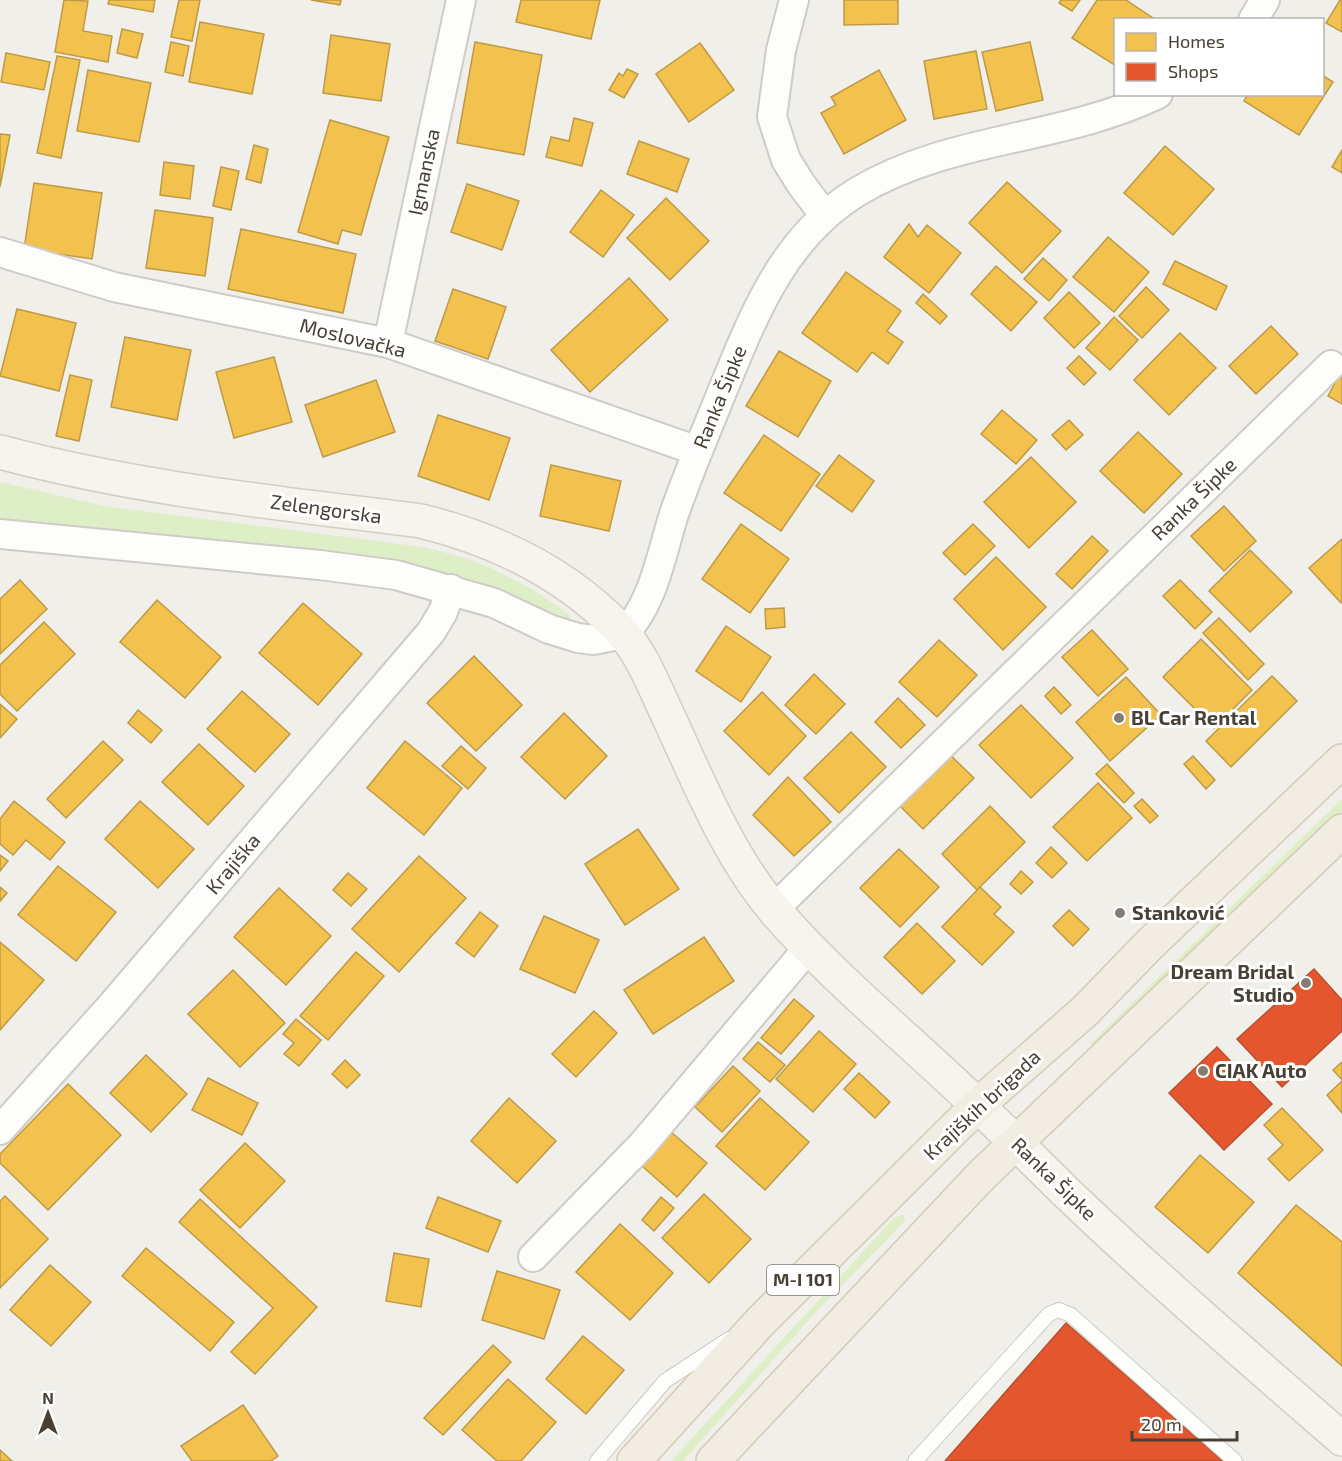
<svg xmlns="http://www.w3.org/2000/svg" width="1342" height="1461" font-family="'Exo 2',sans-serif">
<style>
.green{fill:#deeec7}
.homes{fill:#f2c14e;stroke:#bf9a46;stroke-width:1.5}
.shops{fill:#e4572e;stroke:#b55030;stroke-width:1.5}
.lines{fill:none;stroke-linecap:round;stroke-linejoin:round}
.lane-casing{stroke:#cfccc7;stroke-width:16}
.street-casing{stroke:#cfccc7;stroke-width:32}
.secondary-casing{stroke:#d2cec1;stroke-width:36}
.primary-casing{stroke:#d4cbb5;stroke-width:36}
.lane{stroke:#fdfdfc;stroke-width:14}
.street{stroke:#fdfdfc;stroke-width:28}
.secondary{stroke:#f7f4ee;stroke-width:33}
.primary{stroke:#f1ede3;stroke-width:33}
.poi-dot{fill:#837d74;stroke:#fff;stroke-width:2}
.labels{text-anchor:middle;stroke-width:6;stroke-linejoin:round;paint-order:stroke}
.shield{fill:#fff;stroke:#7f7971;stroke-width:1.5}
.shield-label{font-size:18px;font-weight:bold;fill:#484034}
.street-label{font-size:20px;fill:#484034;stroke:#fff}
.poi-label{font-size:20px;font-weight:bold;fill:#484034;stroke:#fff;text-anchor:start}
</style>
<rect width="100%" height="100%" fill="#f0efea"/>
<!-- green -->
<g class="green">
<path d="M0,482L104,506L423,547L462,557L491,568L532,589L570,615V619H561L501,592L0,523Z"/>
<path d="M1342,799V811L1098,1046L1095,1047L1091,1043Z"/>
<path d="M904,1214L905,1221L816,1312L683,1461H671L894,1218Z"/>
</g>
<!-- homes -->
<g class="homes">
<path d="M64,0L88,1L83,31L112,36L108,62L55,52Z"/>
<path d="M109,0H155L153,12L108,4Z"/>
<path d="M179,0H200L192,41L171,37Z"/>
<path d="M311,0H341L340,5Z"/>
<path d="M521,0H600L591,39L516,22Z"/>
<path d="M844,0H898V24L844,25Z"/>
<path d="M1061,0H1080L1072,11L1059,3Z"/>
<path d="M1097,0H1126L1156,20H1116V66L1072,38Z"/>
<path d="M1340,0H1342V32L1326,23Z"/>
<path d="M200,22L264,34L252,94L189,82Z"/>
<path d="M122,29L143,34L137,58L117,53Z"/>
<path d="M331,35L390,44L381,101L323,93Z"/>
<path d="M171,42L189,46L183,76L165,72Z"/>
<path d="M475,42L542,55L524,155L457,143Z"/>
<path d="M1030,42L1043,100L996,111L982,52Z"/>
<path d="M700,43L734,90L689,122L656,74Z"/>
<path d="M976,51L987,109L934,119L924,61Z"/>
<path d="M6,53L50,62L44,90L1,82Z"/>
<path d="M57,56L80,60L61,158L37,153Z"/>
<path d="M627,69L638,74L624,98L609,90L619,73L623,76Z"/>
<path d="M88,70L151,83L139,142L77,131Z"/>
<path d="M879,70L906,120L844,154L821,113L836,105L831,97Z"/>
<path d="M1322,75L1333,82L1299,135L1244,101L1248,94H1322Z"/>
<path d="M574,118L593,123L582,166L546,157L551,137L569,141Z"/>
<path d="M330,120L389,137L361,235L342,230L338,244L298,232Z"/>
<path d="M0,134L10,135L0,187Z"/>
<path d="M639,141L689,159L677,192L627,174Z"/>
<path d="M254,145L268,149L261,183L246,179Z"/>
<path d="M1165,146L1214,189L1173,235L1124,193Z"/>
<path d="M1342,150V173L1332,167Z"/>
<path d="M164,162L194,166L190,199L160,195Z"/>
<path d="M221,167L239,171L231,210L213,206Z"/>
<path d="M1007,182L1061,231L1022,273L969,223Z"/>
<path d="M34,183L102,193L92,259L24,249Z"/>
<path d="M467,184L519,201L502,250L451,232Z"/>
<path d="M601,190L634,215L603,257L570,232Z"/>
<path d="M666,198L709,241L670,280L627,238Z"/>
<path d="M155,210L213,218L205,276L146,268Z"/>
<path d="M909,224L918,237L927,225L961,253L929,293L884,257Z"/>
<path d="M241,229L356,254L343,313L228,289Z"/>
<path d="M1108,237L1149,272L1114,312L1073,277Z"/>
<path d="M1043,258L1067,280L1049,301L1024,279Z"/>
<path d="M1175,261L1227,286L1216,310L1163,284Z"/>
<path d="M996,266L1037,302L1011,331L971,294Z"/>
<path d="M846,272L901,311L887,331L903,342L888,364L872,352L857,372L802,333Z"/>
<path d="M629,278L668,320L590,392L551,350Z"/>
<path d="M1146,287L1169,310L1142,338L1119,316Z"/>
<path d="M453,289L506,307L488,359L435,341Z"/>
<path d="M1069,292L1100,323L1074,348L1044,318Z"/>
<path d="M923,294L947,316L940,324L916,303Z"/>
<path d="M17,309L76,323L59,391L0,376Z"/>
<path d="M1114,317L1138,340L1110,370L1086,348Z"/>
<path d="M1271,326L1298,354L1256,394L1229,366Z"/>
<path d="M1180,333L1216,368L1169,415L1134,380Z"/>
<path d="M125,337L191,350L177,420L111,407Z"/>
<path d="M779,351L831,381L798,437L746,406Z"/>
<path d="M1079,356L1096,373L1084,385L1067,368Z"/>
<path d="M274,357L292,422L234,438L216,372Z"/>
<path d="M1342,370V404L1328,396Z"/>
<path d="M70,375L92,380L79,441L56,436Z"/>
<path d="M376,380L395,432L323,457L305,405Z"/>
<path d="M1002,410L1037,440L1016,464L981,434Z"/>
<path d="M438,415L510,438L489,500L418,476Z"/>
<path d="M1069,420L1083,435L1066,450L1052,435Z"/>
<path d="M1138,432L1182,474L1144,513L1100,471Z"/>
<path d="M764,435L820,474L781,531L724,493Z"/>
<path d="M839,455L874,481L852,512L816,486Z"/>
<path d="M1031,457L1076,502L1029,548L984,502Z"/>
<path d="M551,465L621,481L609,531L540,516Z"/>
<path d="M1224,506L1256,541L1224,571L1191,536Z"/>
<path d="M741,524L789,559L750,613L702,579Z"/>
<path d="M973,524L995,546L965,575L943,553Z"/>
<path d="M1092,536L1108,551L1072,589L1056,574Z"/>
<path d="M1342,539V602L1341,603L1309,568Z"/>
<path d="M1250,550L1292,592L1250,632L1209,591Z"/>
<path d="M996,557L1046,607L1003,650L954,599Z"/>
<path d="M20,580L47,609L0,654V599Z"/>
<path d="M1180,580L1212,612L1195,629L1163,596Z"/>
<path d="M157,600L221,657L185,698L120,642Z"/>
<path d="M303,603L362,654L318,705L259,653Z"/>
<path d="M784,608L785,627L766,629L765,609Z"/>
<path d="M1219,618L1264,664L1248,680L1203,633Z"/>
<path d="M44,622L75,654L17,711L0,694V665Z"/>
<path d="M726,626L771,657L741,702L696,671Z"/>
<path d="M1092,630L1128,669L1098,696L1062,657Z"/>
<path d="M1201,639L1252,690L1214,728L1163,677Z"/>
<path d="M939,640L977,675L937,717L899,682Z"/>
<path d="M474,656L522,705L476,751L427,703Z"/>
<path d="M814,674L845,704L816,734L785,705Z"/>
<path d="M1272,676L1297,701L1231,767L1206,741Z"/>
<path d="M1126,677L1161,715L1110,761L1076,722Z"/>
<path d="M1054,687L1071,705L1061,714L1045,696Z"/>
<path d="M242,691L290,734L255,772L207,729Z"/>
<path d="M762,692L806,736L769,775L724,731Z"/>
<path d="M898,698L925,725L901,748L875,722Z"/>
<path d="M0,704L17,719L0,738Z"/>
<path d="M1021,705L1073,758L1031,798L979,745Z"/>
<path d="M138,710L162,730L151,743L128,723Z"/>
<path d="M564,713L607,756L565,799L521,757Z"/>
<path d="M851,732L886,767L839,813L804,778Z"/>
<path d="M103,741L123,760L66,818L47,799Z"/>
<path d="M405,741L462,788L424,835L367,788Z"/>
<path d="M199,744L244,786L208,825L162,782Z"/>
<path d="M461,746L486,768L468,789L442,766Z"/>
<path d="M947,752L974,778L923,829L896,802Z"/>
<path d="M1193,756L1215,780L1206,789L1184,764Z"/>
<path d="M1107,764L1134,793L1124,803L1096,774Z"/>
<path d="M788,777L831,822L794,856L753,815Z"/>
<path d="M1098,783L1132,818L1087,861L1053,827Z"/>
<path d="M1142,799L1158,816L1150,823L1134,806Z"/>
<path d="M14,801L65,842L50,860L26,840L13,855L0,844V819Z"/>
<path d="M140,801L194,849L158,888L105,839Z"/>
<path d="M990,806L1025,842L977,890L942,854Z"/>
<path d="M638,829L679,889L625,925L585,864Z"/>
<path d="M1051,847L1067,863L1052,878L1036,863Z"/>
<path d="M899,849L939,887L900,927L860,888Z"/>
<path d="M0,855L8,861L0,871Z"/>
<path d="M419,856L466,898L399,972L352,929Z"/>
<path d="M58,866L116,912L76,961L18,915Z"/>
<path d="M1021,871L1033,882L1021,894L1010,884Z"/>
<path d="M348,873L367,889L351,906L333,890Z"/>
<path d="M0,887L7,893L0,901Z"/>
<path d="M980,887L1001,907L994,914L1014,932L982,965L942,927Z"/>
<path d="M279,888L331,936L286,985L234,937Z"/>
<path d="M1069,910L1089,929L1073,946L1053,926Z"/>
<path d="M480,912L498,926L474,957L456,943Z"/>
<path d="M544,916L599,940L575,993L520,969Z"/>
<path d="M917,923L955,961L922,994L884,957Z"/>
<path d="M704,937L734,981L653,1034L624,990Z"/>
<path d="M0,942L44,980L0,1030Z"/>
<path d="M356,952L384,976L328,1040L300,1016Z"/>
<path d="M233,970L285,1023L240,1067L188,1014Z"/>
<path d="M794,999L814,1016L781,1054L761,1038Z"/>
<path d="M594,1011L617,1033L576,1077L552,1054Z"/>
<path d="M296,1019L321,1040L299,1066L284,1054L294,1043L283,1034Z"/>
<path d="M819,1031L856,1064L813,1112L776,1079Z"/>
<path d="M758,1042L785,1065L770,1082L743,1059Z"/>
<path d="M146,1055L187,1094L151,1132L110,1093Z"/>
<path d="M345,1060L360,1075L347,1088L332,1074Z"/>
<path d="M1342,1062V1080L1333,1070Z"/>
<path d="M733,1066L760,1091L722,1132L695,1107Z"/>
<path d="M859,1073L890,1102L875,1118L844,1089Z"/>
<path d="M208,1078L258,1103L242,1135L192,1110Z"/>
<path d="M1342,1081V1113L1327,1095Z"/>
<path d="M68,1084L121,1135L48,1210L0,1163V1154Z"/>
<path d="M509,1098L556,1141L517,1183L471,1141Z"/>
<path d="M760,1098L809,1142L765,1190L716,1146Z"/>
<path d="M1282,1108L1323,1150L1289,1181L1268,1159L1283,1145L1264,1125Z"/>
<path d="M671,1132L707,1163L677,1197L642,1166Z"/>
<path d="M245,1143L285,1181L240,1228L200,1190Z"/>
<path d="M1200,1155L1254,1202L1208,1253L1155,1207Z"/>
<path d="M704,1194L751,1239L709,1283L662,1238Z"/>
<path d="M5,1196L48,1239L0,1288V1201Z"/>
<path d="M438,1197L501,1221L488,1252L426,1228Z"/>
<path d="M661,1197L674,1208L654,1231L642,1220Z"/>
<path d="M200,1199L317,1307L255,1374L231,1352L273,1308L179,1222Z"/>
<path d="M1296,1205L1342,1242V1366L1238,1273Z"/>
<path d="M620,1224L673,1273L630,1320L576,1272Z"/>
<path d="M146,1248L234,1322L210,1351L122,1276Z"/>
<path d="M394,1253L429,1259L421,1307L386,1301Z"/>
<path d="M50,1265L91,1302L51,1346L10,1310Z"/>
<path d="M497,1271L560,1290L544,1339L482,1320Z"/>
<path d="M583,1336L624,1370L586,1414L546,1379Z"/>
<path d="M493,1345L511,1362L443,1435L424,1418Z"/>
<path d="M508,1379L556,1422L521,1461H497L462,1430Z"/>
<path d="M243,1405L278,1456L271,1461H192L181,1446Z"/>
<path d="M0,1450L12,1461H0Z"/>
</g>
<!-- shops -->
<g class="shops">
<path d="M1314,969L1342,1000V1031L1282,1087L1237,1039Z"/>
<path d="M1217,1047L1272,1104L1224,1150L1169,1093Z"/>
<path d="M1066,1323L1223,1461H945Z"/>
</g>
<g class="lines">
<!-- lane casing -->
<g class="lane-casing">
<g id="lane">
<path d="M597,1461L665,1381L729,1339"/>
<path d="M915,1461L1049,1314L1059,1310L1071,1315L1235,1461"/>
</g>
</g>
<!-- street casing -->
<g class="street-casing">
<g id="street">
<path d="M794,0L781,50L772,117L786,160L801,184L825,216"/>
<path d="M1253,20L1265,0"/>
<path d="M0,252L114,287L388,343L698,451"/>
<path d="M388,343L461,0"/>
<path d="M0,534L320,565L396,575L494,603L549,629L578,638L593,640L624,634C654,602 661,555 674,514C689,471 707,429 724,387C755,312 784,237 857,192C950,136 1061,141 1158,94"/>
<path d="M774,909L1331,365"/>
<path d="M0,1130L112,1005L431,632L443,612L451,589"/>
<path d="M533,1257L642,1145L809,947"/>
</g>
</g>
<!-- secondary casing -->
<g class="secondary-casing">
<path id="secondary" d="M0,452C137,489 280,503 421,521C498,540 567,573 622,632C643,655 656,691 670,720C700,785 729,857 776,912C837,982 911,1041 978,1106C1009,1135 1038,1165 1069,1195C1157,1279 1250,1359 1342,1439"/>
</g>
<!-- primary casing -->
<g class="primary-casing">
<g id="primary">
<path d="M634,1461L760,1322L978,1105L1085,1011L1149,945L1342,761"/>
<path d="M713,1461L981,1176L1342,831"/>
</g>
</g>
<!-- lane -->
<use href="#lane" class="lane"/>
<!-- street -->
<use href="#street" class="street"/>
<!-- secondary -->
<use href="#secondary" class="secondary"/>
<!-- primary -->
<use href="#primary" class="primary"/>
</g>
<!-- markers -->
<g class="poi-dot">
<circle cx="1119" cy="718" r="6"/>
<circle cx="1120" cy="913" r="6"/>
<circle cx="1306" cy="983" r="6"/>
<circle cx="1203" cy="1071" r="6"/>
</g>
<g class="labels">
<!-- shield labels -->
<rect class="shield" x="767" y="1265" width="72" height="30" rx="4.5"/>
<g class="shield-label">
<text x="803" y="1286">M-I 101</text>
</g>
<!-- street labels -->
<g class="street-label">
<text transform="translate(424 172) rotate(-78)" y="7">Igmanska</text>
<text transform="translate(353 338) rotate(14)" y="7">Moslovačka</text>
<text transform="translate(720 397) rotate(-68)" y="7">Ranka Šipke</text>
<text transform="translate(1194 499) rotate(-44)" y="7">Ranka Šipke</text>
<text transform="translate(326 509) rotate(8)" y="7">Zelengorska</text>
<text transform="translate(233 864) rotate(-50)" y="7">Krajiška</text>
<text transform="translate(982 1105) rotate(-43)" y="7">Krajiških brigada</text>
<text transform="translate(1054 1179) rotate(44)" y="7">Ranka Šipke</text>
</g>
<!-- poi labels -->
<g class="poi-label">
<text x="1131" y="725">BL Car Rental</text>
<text x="1132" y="920">Stanković</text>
<text x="1294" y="979" text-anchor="end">Dream Bridal<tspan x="1294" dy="23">Studio</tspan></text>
<text x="1215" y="1078">CIAK Auto</text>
</g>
</g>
<!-- legend -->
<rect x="1114" y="18" width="210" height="78" fill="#ffffff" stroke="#b6b3ae" stroke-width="1.5"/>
<rect x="1126" y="33" width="30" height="18" fill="#f2c14e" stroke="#b6b3ae" stroke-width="1.5"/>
<text x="1168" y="48" font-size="18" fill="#484034">Homes</text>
<rect x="1126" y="63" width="30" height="18" fill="#e4572e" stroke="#b6b3ae" stroke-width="1.5"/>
<text x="1168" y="78" font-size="18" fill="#484034">Shops</text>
<!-- north arrow -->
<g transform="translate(48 1413)" stroke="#ffffff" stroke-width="4.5" paint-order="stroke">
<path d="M0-4.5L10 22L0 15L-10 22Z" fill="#484034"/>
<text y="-9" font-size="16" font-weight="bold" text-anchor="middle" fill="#484034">N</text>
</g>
<!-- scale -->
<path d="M1132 1431v9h105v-9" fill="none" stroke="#484034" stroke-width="3"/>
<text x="1141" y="1431" font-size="18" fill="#484034" stroke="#ffffff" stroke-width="4.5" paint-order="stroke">20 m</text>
</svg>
